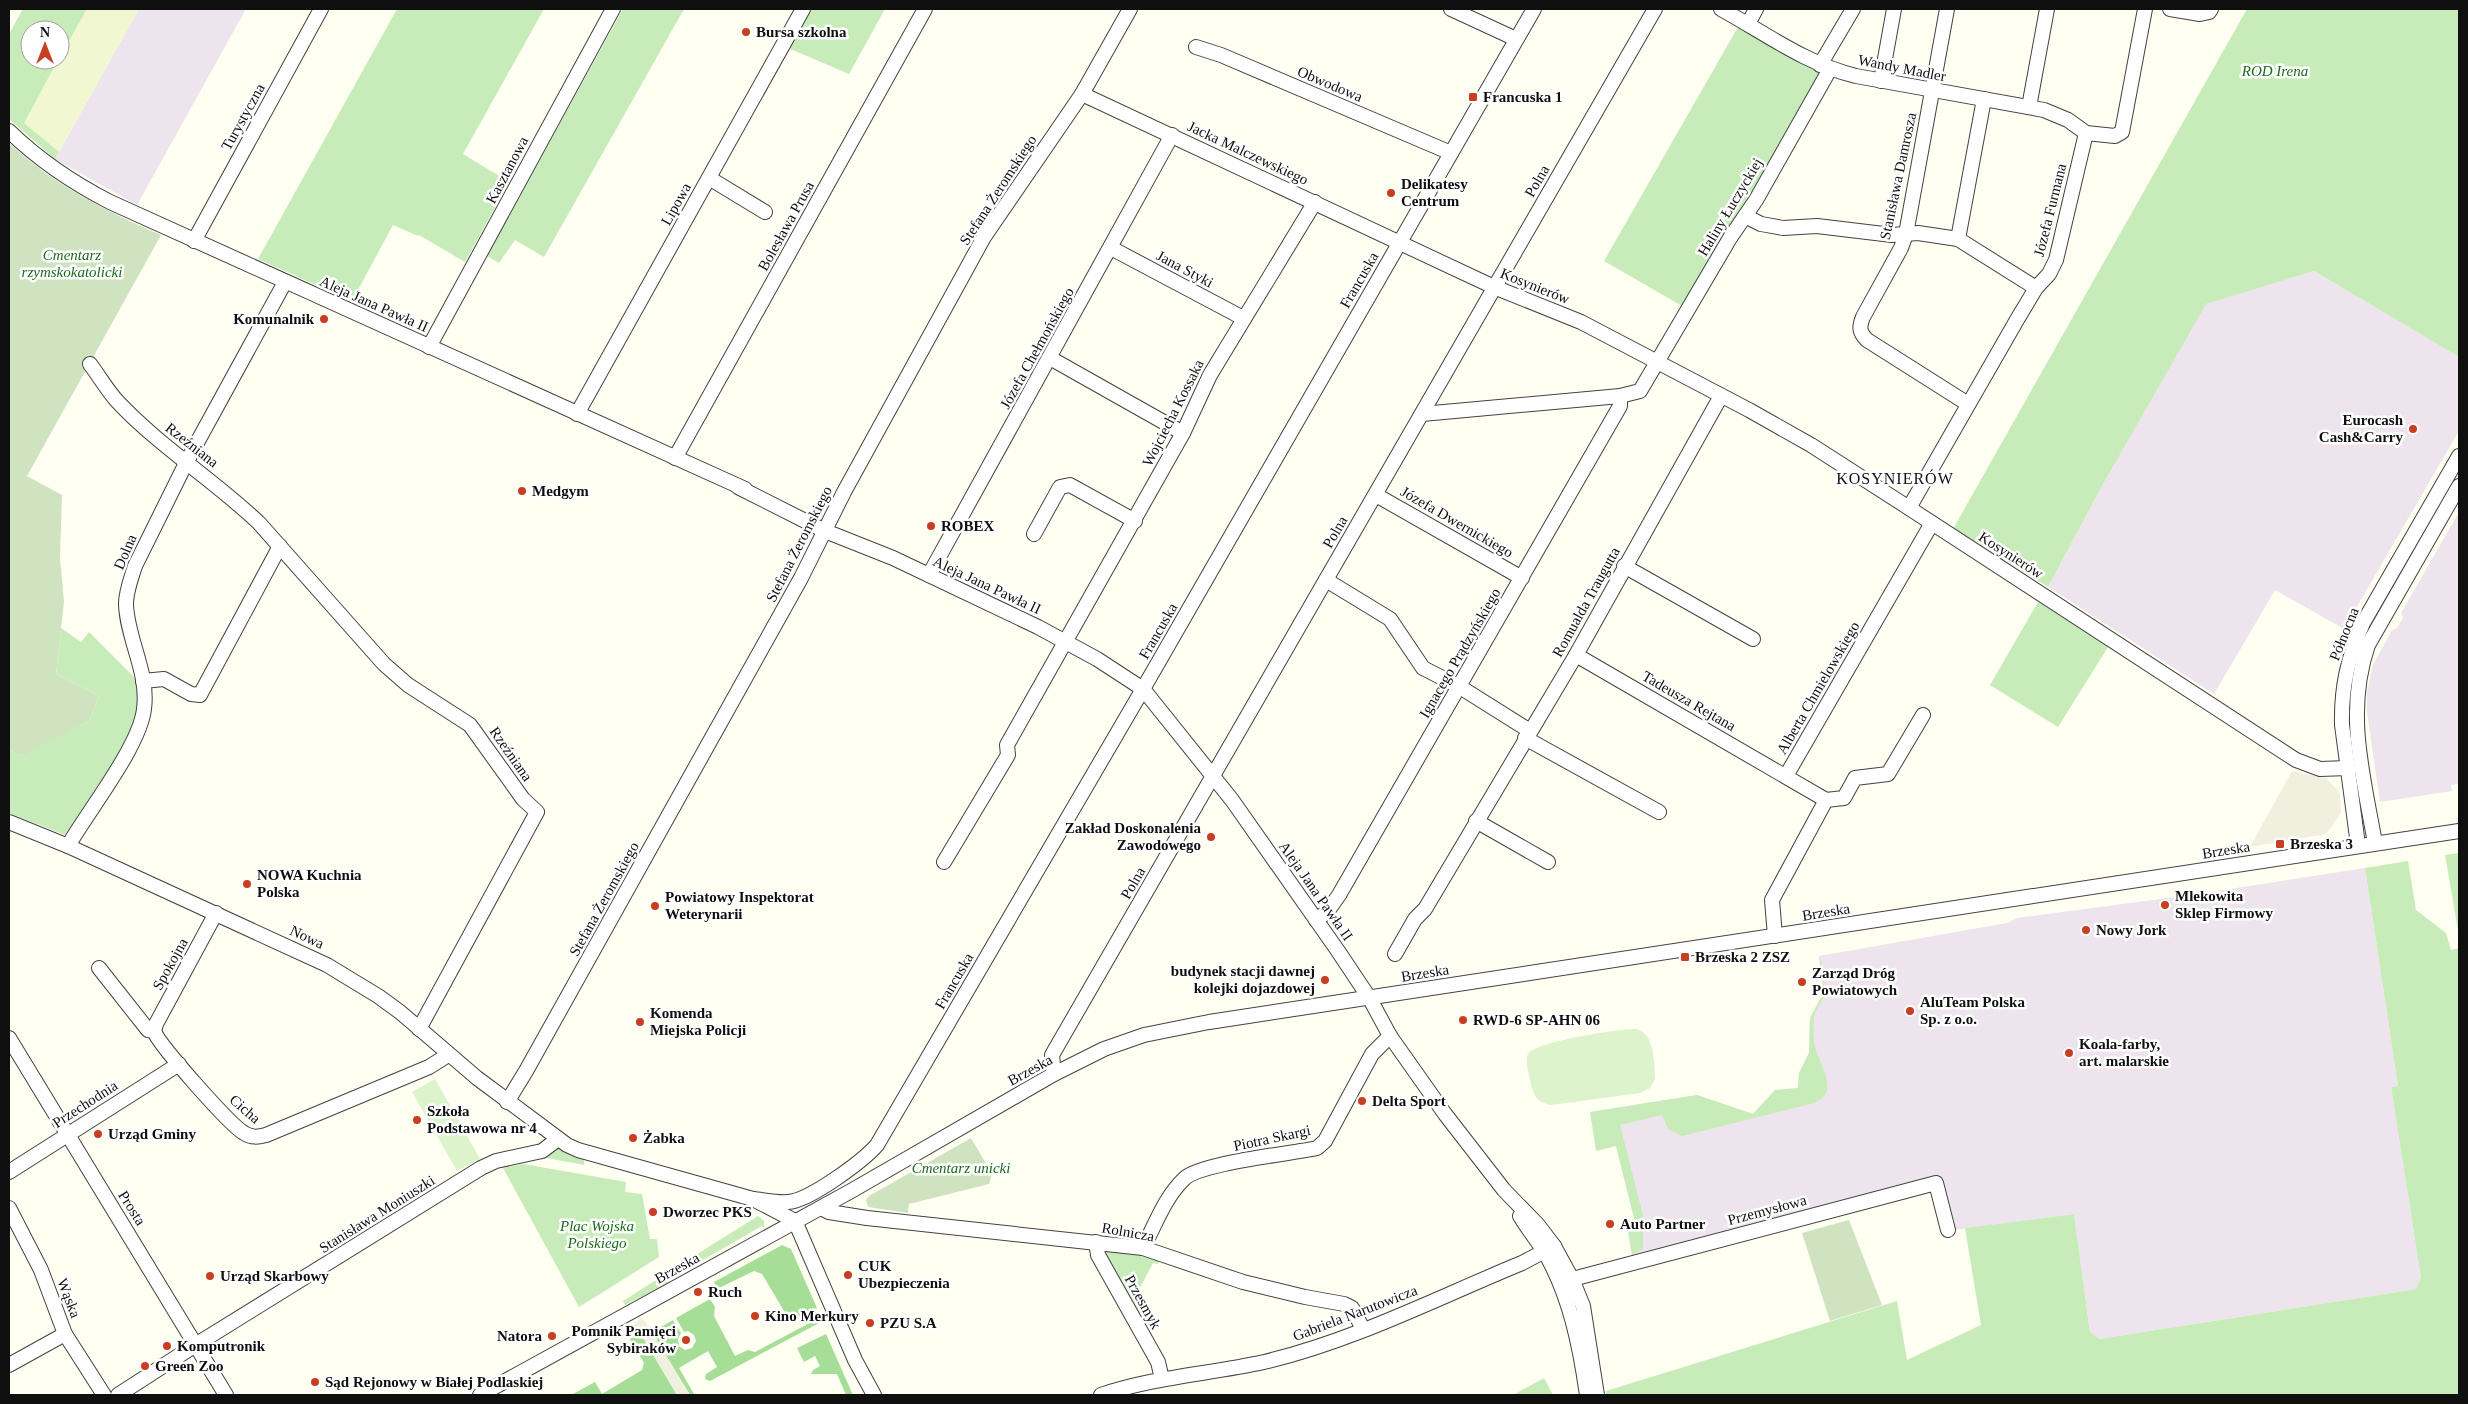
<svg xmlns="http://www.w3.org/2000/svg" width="2468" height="1404" font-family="'Times New Roman',serif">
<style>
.industrial{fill:#eee4ed}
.farmland{fill:#f1f7d0}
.green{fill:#c8ecb9}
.forest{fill:#a7de97}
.cemetery{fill:#d0e3c1}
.pitch{fill:#dcf3cb}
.plaza{fill:#f1f0df}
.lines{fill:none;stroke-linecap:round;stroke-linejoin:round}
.minor-casing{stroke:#424242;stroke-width:16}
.minor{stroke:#fff;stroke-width:14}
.poi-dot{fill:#c73e20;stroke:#fff;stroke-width:2}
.labels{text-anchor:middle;stroke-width:5;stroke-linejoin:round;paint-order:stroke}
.poi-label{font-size:15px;font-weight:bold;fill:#0f0f0f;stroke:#fff;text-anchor:start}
.street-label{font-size:15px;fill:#0f0f0f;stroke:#fff}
.park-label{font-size:15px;font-style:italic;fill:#1c6b1d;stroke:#fff}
.neighbourhood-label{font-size:16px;letter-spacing:1px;fill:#0f0f0f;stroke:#fff}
</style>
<rect width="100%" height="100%" fill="#fffff2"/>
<!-- industrial -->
<g class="industrial">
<path d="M139,9H246L137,205L55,159Z"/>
<path d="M2314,271L2459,357V431L2344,629L2275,590L2214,694L2048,587L2102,486L2205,304Z"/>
<path d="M2459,512V784L2451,785L2452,791L2380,802L2367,712V692L2373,665L2392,630L2397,628L2403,618L2401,613Z"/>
<path d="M2365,868L2398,1086L2391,1087L2421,1278L2416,1289L2099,1339L2090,1332L2074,1214L1954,1230L1940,1176L1632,1255L1627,1225L1635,1222L1616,1146L1590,1112L1697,1095L1753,1114L1775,1090L1798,1088L1799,1073L1809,1053L1810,1018L1824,992L1819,956L2007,923L2017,918L2198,894Z"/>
</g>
<!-- farmland -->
<path class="farmland" d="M87,9H139L59,152L23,123Z"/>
<!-- green -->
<g class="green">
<path d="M23,9H87L60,57V30H30V60H58L24,123L59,152L55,159L9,119V34Z"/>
<path d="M397,9H544L463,154L509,182L465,262L419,235L418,236L393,225L352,301L258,259Z"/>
<path d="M623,9H684L544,257L515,240L499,263L487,256Z"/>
<path d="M810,9H885L849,74L788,48Z"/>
<path d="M2247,9H2459V357L2314,271L2206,304L2102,486L2048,587L1953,529Z"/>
<path d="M1738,27L1818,68L1819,81L1682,306L1604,261Z"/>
<path d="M2038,602L2108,647L2058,727L1990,685Z"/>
<path d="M61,628L81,642L89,632L138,681L139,709L132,733L65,835L9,813V750L20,756L21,753L89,721L99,696L56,674Z"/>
<path d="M2459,853V936L2445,855Z"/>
<path d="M2408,861L2416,910L2446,933L2451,950L2459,948V1395H1606V1391L1897,1301L1907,1360L1981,1325L1965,1228L2074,1214L2090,1332L2099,1339L2416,1289L2421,1278L2391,1087L2398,1086L2365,868Z"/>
<path d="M1819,956C1822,960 1826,984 1825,992C1824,1001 1815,1008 1814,1017C1813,1024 1814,1032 1814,1040C1814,1059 1844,1091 1814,1103L1682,1136L1668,1129L1662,1115L1620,1125L1643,1215V1249L1632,1255L1627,1225L1635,1222L1616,1146L1596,1151L1590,1112L1697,1095L1753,1114L1775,1090L1798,1088L1799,1073L1809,1053L1810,1018L1824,992Z"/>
<path d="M558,1148L584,1159V1165L547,1158V1153Z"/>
<path d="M523,1164L626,1182L625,1192L642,1194L650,1239H657L659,1257L579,1307L503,1168Z"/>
<path d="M758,1216L764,1221V1228L762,1226L673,1277L670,1271Z"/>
<path d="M1105,1247L1129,1250L1160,1259L1158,1264L1153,1263L1134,1299L1141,1313L1139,1317L1103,1258Z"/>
<path d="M664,1275L668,1283L625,1305L623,1301Z"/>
<path d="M1544,1378L1553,1395H1513Z"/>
</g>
<!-- forest -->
<g class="forest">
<path d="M782,1245L791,1249L817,1308L790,1321L762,1274L754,1271L717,1289L714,1282Z"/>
<path d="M710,1299L715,1307L714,1316L735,1356L748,1350L755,1352L819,1318L821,1322L710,1381L705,1379L706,1374L717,1367L708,1351L679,1368L694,1394L690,1395L652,1332L673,1320L681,1333L678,1339L679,1346L685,1350L692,1348L696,1341L694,1335L688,1331L684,1332L676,1318Z"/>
<path d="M636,1325L677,1395H571L595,1382L602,1394L642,1370L644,1363L625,1331Z"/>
<path d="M826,1334L853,1395H846L837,1374H811L813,1370L820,1366L815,1356L804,1362L797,1348Z"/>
</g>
<!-- cemetery -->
<g class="cemetery">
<path d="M9,143C57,187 102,209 161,235L27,476L62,495L60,558L64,601L56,674L99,696L89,721L31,750L27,756L22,753L20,756L9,750Z"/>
<path d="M971,1138L992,1174L989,1184L909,1204L908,1213L868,1207L866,1200L869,1196Z"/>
<path d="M1849,1220L1882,1305L1830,1321L1802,1233Z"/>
</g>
<!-- pitch -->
<g class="pitch">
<path d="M1637,1029C1655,1035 1654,1063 1655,1079L1650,1088L1640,1093L1551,1105C1538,1103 1534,1096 1531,1085C1530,1076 1524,1063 1528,1054C1534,1042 1622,1028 1637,1029Z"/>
<path d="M435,1079L480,1159L457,1171L412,1092Z"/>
</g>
<!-- plaza -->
<g class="plaza">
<path d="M2292,771L2326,778L2340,793L2341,813L2326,834L2250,847Z"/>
<path d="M643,1318L648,1326L690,1395H677L634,1323Z"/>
</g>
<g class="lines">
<!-- minor casing -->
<g class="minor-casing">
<g id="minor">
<path d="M1451,9L1516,39"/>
<path d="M1721,9C1765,33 1806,64 1856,76L2044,110L2068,120L2086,133"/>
<path d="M1947,9L1906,234L1901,248L1863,317C1859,327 1859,332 1867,340L1968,404"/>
<path d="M2170,9L2200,14L2209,12L2211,9"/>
<path d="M1748,24L1756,9"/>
<path d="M1196,47L1221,55L1451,153"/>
<path d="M1820,65L1853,9"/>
<path d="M1881,81L1894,9"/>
<path d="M1082,94L1494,287L1581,322L1749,410L1811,445L1909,508L2296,760L2320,769L2348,768"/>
<path d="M2029,107L2047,9"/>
<path d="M9,131C39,160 73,183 110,202L745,489"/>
<path d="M709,178L765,212"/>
<path d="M1745,216L1761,224L1783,228L1817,226L1892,235L1918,233L1958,239L2036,288"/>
<path d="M1958,239L1984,99"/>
<path d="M194,241L321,9"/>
<path d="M1111,248L1243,318"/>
<path d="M429,347L613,9"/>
<path d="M1050,358L1183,433"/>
<path d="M90,364C99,376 107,390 117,401C160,447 214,480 259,523L384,664L408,685L470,725L523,799L537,812L419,1029"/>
<path d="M577,414L803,9"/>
<path d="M1422,414L1620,396L1640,391L1730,238L1756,200L1830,69"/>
<path d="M675,458L925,9"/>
<path d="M738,487L825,531L893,558L1038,627L1097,659L1143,689L1232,800L1338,951L1370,999L1390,1036L1445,1114L1504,1190L1538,1225L1554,1246L1572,1279L1583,1306L1597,1395"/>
<path d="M1376,495L1522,578"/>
<path d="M1909,508L2018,318L2036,288L2049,274L2056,260L2086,133L2115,136L2122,132L2145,9"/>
<path d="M1034,534L1060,487L1070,485L1135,521"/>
<path d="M1624,566L1753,639"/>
<path d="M929,575L1172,135"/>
<path d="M1326,580L1390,619L1423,668L1460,687L1530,731"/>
<path d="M1576,655L1826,800"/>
<path d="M143,681L164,679L191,694L200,695L280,546"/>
<path d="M1525,738L1659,812"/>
<path d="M1786,776L1932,523"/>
<path d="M1826,800L1844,798L1855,778L1888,774L1923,715"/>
<path d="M1476,821L1548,862"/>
<path d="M9,822L68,846L327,965L378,996L400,1012L477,1078L567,1145L578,1150L753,1199L795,1221"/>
<path d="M2375,843C2363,775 2345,712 2368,645L2459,486"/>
<path d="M2358,845L2342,725C2341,688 2348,657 2363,623L2459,456"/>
<path d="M68,846C88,811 140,746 144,709C149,672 127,639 126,604C126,591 131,579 135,566L187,461L285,282"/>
<path d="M944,862L1008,755L1007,745L1183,433L1210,375L1315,202"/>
<path d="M1316,920L1327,912L1339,895L1620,406V396"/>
<path d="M1775,936L1772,900L1826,800"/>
<path d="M1395,954L1415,919L1425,909L1576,655L1721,396"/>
<path d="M99,968L148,1030L154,1031C159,1045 230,1125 244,1133C252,1138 258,1137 266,1135L429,1067L448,1055"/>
<path d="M154,1031L156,1024L216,913"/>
<path d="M9,1038L226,1395"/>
<path d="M1054,1074L1052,1055L1655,9"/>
<path d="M507,1102L526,1071L801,578L844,492L984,237L1082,94L1130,9"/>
<path d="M9,1172L179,1064"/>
<path d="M753,1199C764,1200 777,1203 788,1202C809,1201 863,1161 877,1145L1143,689L1534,9"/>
<path d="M9,1208L41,1270L65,1334L104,1395"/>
<path d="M821,1208L829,1212L867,1218L1143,1248L1243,1282L1305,1297L1344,1304L1352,1308L1363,1329"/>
<path d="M1520,1216C1527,1228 1536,1239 1544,1251C1570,1295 1580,1346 1587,1395"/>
<path d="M795,1221L855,1360L874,1395"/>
<path d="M1096,1242L1098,1255L1158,1362L1162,1379"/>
<path d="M1143,1248C1155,1225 1165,1197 1184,1179C1199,1163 1290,1154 1317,1148L1325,1141L1372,1054L1390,1036"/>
<path d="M1561,1285L1580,1277L1936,1183L1948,1230"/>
<path d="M9,1365L65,1334"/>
<path d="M118,1395L197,1344L481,1168L496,1161L542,1151L558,1139"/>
<path d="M480,1395L851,1191L1054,1074L1104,1049L1144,1035L1209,1022L2459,831"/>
<path d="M1101,1395C1154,1377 1209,1374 1264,1362C1351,1342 1439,1297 1522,1263L1554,1246"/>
</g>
</g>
<!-- minor -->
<use href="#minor" class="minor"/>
</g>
<!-- markers -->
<g class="poi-dot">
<circle cx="746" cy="32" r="5"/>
<rect x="1468" y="92" width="10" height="10" rx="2.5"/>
<circle cx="1391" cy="193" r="5"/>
<circle cx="324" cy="319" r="5"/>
<circle cx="2413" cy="429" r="5"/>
<circle cx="522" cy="491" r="5"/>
<circle cx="931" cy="526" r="5"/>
<circle cx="1211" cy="837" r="5"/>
<rect x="2275" y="839" width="10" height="10" rx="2.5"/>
<circle cx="247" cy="884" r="5"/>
<circle cx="2165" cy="905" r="5"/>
<circle cx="655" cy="906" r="5"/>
<circle cx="2086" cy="930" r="5"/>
<rect x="1680" y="952" width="10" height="10" rx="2.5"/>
<circle cx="1325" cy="980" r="5"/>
<circle cx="1802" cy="982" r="5"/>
<circle cx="1910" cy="1011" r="5"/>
<circle cx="1463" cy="1020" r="5"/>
<circle cx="640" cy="1022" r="5"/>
<circle cx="2069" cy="1053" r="5"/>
<circle cx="1362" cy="1101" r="5"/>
<circle cx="417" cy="1120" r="5"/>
<circle cx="98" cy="1134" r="5"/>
<circle cx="633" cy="1138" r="5"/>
<circle cx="653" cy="1212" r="5"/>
<circle cx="1610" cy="1224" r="5"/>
<circle cx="848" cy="1275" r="5"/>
<circle cx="210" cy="1276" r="5"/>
<circle cx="698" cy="1292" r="5"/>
<circle cx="755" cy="1316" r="5"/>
<circle cx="870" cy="1323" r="5"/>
<circle cx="552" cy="1336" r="5"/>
<circle cx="686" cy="1340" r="5"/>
<circle cx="167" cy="1346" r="5"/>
<circle cx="145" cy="1366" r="5"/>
<circle cx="315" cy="1382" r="5"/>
</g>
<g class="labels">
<!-- poi labels -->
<g class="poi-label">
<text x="756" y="37">Bursa szkolna</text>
<text x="1483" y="102">Francuska 1</text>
<text x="1401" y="189">Delikatesy<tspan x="1401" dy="17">Centrum</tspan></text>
<text x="314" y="324" text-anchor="end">Komunalnik</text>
<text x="2403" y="425" text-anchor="end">Eurocash<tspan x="2403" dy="17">Cash&amp;Carry</tspan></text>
<text x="532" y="496">Medgym</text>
<text x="941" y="531">ROBEX</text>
<text x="1201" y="833" text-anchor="end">Zakład Doskonalenia<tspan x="1201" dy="17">Zawodowego</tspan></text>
<text x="2290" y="849">Brzeska 3</text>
<text x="257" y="880">NOWA Kuchnia<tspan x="257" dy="17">Polska</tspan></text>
<text x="2175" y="901">Mlekowita<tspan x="2175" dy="17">Sklep Firmowy</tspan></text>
<text x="665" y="902">Powiatowy Inspektorat<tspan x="665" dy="17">Weterynarii</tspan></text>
<text x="2096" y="935">Nowy Jork</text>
<text x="1695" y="962">Brzeska 2 ZSZ</text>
<text x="1315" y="976" text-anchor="end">budynek stacji dawnej<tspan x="1315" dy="17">kolejki dojazdowej</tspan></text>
<text x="1812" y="978">Zarząd Dróg<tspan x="1812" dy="17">Powiatowych</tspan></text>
<text x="1920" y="1007">AluTeam Polska<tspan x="1920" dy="17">Sp. z o.o.</tspan></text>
<text x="650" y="1018">Komenda<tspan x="650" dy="17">Miejska Policji</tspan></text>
<text x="1473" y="1025">RWD-6 SP-AHN 06</text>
<text x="2079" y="1049">Koala-farby,<tspan x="2079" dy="17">art. malarskie</tspan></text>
<text x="1372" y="1106">Delta Sport</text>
<text x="427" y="1116">Szkoła<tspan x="427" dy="17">Podstawowa nr 4</tspan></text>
<text x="108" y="1139">Urząd Gminy</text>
<text x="643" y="1143">Żabka</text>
<text x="663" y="1217">Dworzec PKS</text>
<text x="1620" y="1229">Auto Partner</text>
<text x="858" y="1271">CUK<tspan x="858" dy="17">Ubezpieczenia</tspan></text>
<text x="220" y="1281">Urząd Skarbowy</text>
<text x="708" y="1297">Ruch</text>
<text x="765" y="1321">Kino Merkury</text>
<text x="880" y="1328">PZU S.A</text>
<text x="676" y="1336" text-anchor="end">Pomnik Pamięci<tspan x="676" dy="17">Sybiraków</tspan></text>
<text x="542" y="1341" text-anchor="end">Natora</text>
<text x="177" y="1351">Komputronik</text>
<text x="155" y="1371">Green Zoo</text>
<text x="325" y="1387">Sąd Rejonowy w Białej Podlaskiej</text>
</g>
<!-- street labels -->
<g class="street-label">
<text transform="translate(1902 68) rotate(11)" y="5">Wandy Madler</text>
<text transform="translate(1330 84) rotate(23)" y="5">Obwodowa</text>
<text transform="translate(243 117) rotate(-61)" y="5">Turystyczna</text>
<text transform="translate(1248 153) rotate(25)" y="5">Jacka Malczewskiego</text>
<text transform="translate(507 170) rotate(-62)" y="5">Kasztanowa</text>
<text transform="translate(1898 176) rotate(-78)" y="5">Stanisława Damrosza</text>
<text transform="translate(1537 181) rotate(-60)" y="5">Polna</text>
<text transform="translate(998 190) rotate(-57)" y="5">Stefana Żeromskiego</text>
<text transform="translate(676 204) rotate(-61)" y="5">Lipowa</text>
<text transform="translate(1730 207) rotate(-59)" y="5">Haliny Łuczyckiej</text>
<text transform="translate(2050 210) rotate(-76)" y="5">Józefa Furmana</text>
<text transform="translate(786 226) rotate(-61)" y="5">Bolesława Prusa</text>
<text transform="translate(1185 269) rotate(28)" y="5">Jana Styki</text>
<text transform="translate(1359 280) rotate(-60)" y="5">Francuska</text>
<text transform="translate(1535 286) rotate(22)" y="5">Kosynierów</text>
<text transform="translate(374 304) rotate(24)" y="5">Aleja Jana Pawła II</text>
<text transform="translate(1037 348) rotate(-61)" y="5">Józefa Chełmońskiego</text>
<text transform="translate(1173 413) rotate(-63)" y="5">Wojciecha Kossaka</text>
<text transform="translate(192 445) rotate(38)" y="5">Rzeźniana</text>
<text transform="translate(1457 522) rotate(30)" y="5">Józefa Dwernickiego</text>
<text transform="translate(1335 532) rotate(-60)" y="5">Polna</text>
<text transform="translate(799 544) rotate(-63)" y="5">Stefana Żeromskiego</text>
<text transform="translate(125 552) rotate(-67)" y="5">Dolna</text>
<text transform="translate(2011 555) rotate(33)" y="5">Kosynierów</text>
<text transform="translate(987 585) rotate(25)" y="5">Aleja Jana Pawła II</text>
<text transform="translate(1586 602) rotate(-61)" y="5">Romualda Traugutta</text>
<text transform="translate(1158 631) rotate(-60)" y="5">Francuska</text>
<text transform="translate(2344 634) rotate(-68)" y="5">Północna</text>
<text transform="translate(1460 653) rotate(-60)" y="5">Ignacego Prądzyńskiego</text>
<text transform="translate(1818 688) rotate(-60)" y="5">Alberta Chmielowskiego</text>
<text transform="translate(1689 701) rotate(30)" y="5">Tadeusza Rejtana</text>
<text transform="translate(511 754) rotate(55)" y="5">Rzeźniana</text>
<text transform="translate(2226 850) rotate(-9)" y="5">Brzeska</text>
<text transform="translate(1133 883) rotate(-60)" y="5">Polna</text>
<text transform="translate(1316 891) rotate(55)" y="5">Aleja Jana Pawła II</text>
<text transform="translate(604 899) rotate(-61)" y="5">Stefana Żeromskiego</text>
<text transform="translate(1826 912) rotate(-9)" y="5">Brzeska</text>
<text transform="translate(307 937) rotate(25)" y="5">Nowa</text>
<text transform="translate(170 964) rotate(-61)" y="5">Spokojna</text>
<text transform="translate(1425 973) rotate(-9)" y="5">Brzeska</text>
<text transform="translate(954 981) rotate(-60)" y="5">Francuska</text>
<text transform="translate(1030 1070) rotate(-29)" y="5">Brzeska</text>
<text transform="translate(85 1104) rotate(-33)" y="5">Przechodnia</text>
<text transform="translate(245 1109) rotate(41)" y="5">Cicha</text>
<text transform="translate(1272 1138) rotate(-12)" y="5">Piotra Skargi</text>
<text transform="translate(132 1208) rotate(58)" y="5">Prosta</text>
<text transform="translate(1767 1210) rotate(-15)" y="5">Przemysłowa</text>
<text transform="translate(377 1214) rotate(-32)" y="5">Stanisława Moniuszki</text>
<text transform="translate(1128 1232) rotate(10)" y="5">Rolnicza</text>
<text transform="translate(677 1268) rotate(-29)" y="5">Brzeska</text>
<text transform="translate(69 1298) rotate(69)" y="5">Wąska</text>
<text transform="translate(1143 1302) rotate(61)" y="5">Przesmyk</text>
<text transform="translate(1355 1313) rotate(-21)" y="5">Gabriela Narutowicza</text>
</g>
<!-- park labels -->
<g class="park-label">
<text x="2275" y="76">ROD Irena</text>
<text x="72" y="260">Cmentarz<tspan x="72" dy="17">rzymskokatolicki</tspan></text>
<text x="961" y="1173">Cmentarz unicki</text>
<text x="597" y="1231">Plac Wojska<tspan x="597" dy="17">Polskiego</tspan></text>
</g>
<!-- neighbourhood labels -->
<g class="neighbourhood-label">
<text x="1895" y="484">KOSYNIERÓW</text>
</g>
</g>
<!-- border -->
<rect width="2468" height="1404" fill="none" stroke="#0f0f0f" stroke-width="20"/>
<!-- north arrow -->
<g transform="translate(45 45)"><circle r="24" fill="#ffffff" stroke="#9f9f9f"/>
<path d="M0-4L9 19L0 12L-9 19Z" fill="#c73e20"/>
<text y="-8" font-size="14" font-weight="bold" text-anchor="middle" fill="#0f0f0f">N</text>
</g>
</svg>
